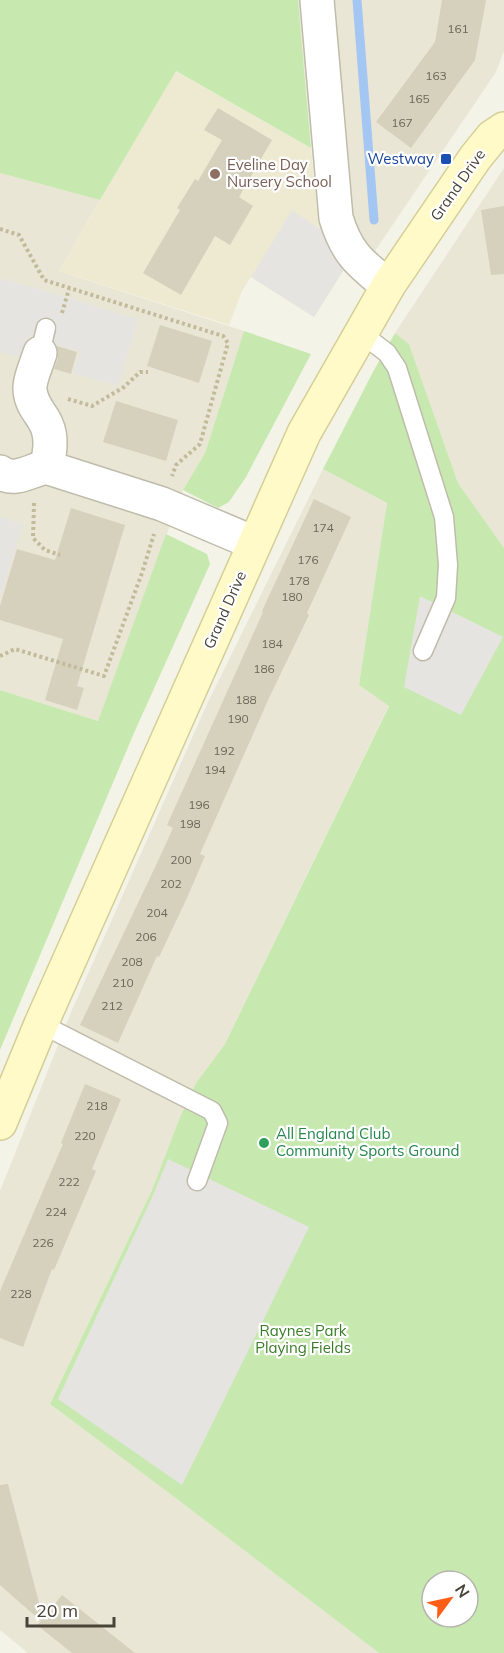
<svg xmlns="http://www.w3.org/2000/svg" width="504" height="1653" font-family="Mulish,sans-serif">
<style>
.residential{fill:#e9e6d6}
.education{fill:#eeead2}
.green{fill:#c7e9b0;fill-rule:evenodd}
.parking{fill:#e6e4e0}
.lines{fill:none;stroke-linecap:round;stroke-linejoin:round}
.stream{stroke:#a4c6f2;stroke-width:9}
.building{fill:#d6d1bd}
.lane-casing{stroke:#c0bcab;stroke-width:21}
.street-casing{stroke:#c0bcab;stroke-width:36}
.secondary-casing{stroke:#d5cf97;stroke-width:36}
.path{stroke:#c2bb9b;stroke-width:4;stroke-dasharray:3 3;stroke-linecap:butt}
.lane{stroke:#fff;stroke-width:18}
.street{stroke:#fff;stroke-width:33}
.secondary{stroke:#fffac8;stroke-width:33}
.transit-dot{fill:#1a4fb4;stroke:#fff;stroke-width:2}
.education-dot{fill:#8d6e63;stroke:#fff;stroke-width:2}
.leisure-dot{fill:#2e9e5b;stroke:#fff;stroke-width:2}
.labels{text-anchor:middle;stroke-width:4.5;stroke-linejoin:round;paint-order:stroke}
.number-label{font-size:12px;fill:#6c6758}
.transit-label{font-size:15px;fill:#164399;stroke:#fff;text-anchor:end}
.education-label{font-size:15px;fill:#785e54;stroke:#fff;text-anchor:start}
.street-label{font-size:15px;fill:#484437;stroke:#fff}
.leisure-label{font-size:15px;fill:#27864d;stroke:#fff;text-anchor:start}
.park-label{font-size:15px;fill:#3a7c28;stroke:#fff}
</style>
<rect width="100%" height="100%" fill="#f4f3e8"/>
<!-- residential -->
<g class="residential">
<path d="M298,0H504V51L496,72L356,279L345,268L319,228Z"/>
<path d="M504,168V548L458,483L409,344L395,333Z"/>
<path d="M0,173L100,200L59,271L244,331L205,453L183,490L98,721L0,690Z"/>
<path d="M323,469L387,503L359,685L389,705L225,1044L196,1083L180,1117L152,1190L50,1404L169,1493L379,1653H28L0,1630V1191L72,1010L207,704Z"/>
</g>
<!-- education -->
<path class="education" d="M175,71L311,148L319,228L345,268L314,317L251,277L242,291L229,325L59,271Z"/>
<!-- green -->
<g class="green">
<path d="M0,0H298L311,148L176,71L100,200L0,173Z"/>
<path d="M244,331L311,354L246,477L229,502L218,508L183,490L205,453Z"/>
<path d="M395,333L409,344L458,483L504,548V1653H379L169,1493L50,1404L152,1190L180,1117L196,1083L225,1044L389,706L359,685L387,503L323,469L374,370ZM432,1581H468V1617H432Z"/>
<path d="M166,534L207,554L210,564L134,733L0,1050V690L98,721Z"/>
</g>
<!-- parking -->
<g class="parking">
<path d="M292,210L319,228L345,268L314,317L251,277Z"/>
<path d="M1,278L138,319L118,386L73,373L80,352L28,336L21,358L0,352V282Z"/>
<path d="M0,517L23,524L0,598Z"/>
<path d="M420,596L503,637L461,715L404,687Z"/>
<path d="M168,1159L309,1227L182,1485L58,1399L154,1193Z"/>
</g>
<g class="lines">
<!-- stream -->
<path class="stream" d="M357,0L374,220"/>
</g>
<!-- building -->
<g class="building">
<path d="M442,0H486L475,60L411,148L376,122L435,42Z"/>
<path d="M218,108L272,140L239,197L253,206L230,245L215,236L181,295L143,273L180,210L177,208L195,179L198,181L222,140L204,130Z"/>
<path d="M504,206V274L491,275L481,210Z"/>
<path d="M160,325L212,341L199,383L147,366Z"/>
<path d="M57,346L77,352L71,374L54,369L58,358Z"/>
<path d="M116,401L178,420L166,461L103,442Z"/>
<path d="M314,499L351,517L307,613L309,615L269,698L200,854L205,856L187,898L159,957L157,956L118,1043L80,1025L157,863L173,828L167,825L263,612L262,611Z"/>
<path d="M71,508L125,525L77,686L84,688L77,710L45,700L63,639L0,620V606L17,549L55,560Z"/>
<path d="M85,1084L121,1099L92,1169L96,1171L54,1270L52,1269L23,1347L0,1338V1291L63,1144L61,1143Z"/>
<path d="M8,1484L43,1618L62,1595L135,1653H72L37,1625L41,1621L0,1585V1485Z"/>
</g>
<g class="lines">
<!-- lane casing -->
<g class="lane-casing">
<g id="lane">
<path d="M361,333L387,353L397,368L444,517L448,565L446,598L423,651"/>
<path d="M40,353L46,328"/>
<path d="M41,1024L212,1111L218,1123L197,1181"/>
</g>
</g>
<!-- street casing -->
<g class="street-casing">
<g id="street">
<path d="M317,0L336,218C347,254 360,263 388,286"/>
<path d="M40,353C37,363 29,381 30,390C31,403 38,410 44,420C53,435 51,451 46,467"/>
<path d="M0,472C14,483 31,470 46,467L162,504L254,543"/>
</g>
</g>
<!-- secondary casing -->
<g class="secondary-casing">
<path id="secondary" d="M0,1123L41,1024L304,433L388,286L475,158L492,137L504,129"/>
</g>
<!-- path -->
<g class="path">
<path d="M0,229L19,235L44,280L223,336L228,343L200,444L176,465L172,476"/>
<path d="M62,313L69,289"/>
<path d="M68,399L92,406L124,387L140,372H148"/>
<path d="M34,503L33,538L45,550L60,555"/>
<path d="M0,656L15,649L104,676L142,573L154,534"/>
</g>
<!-- lane -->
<use href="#lane" class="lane"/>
<!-- street -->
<use href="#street" class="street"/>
<!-- secondary -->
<use href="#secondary" class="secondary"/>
</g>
<!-- markers -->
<rect class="transit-dot" x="440" y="153" width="12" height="12" rx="3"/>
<circle class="education-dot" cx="215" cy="174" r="6"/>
<circle class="leisure-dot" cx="264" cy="1143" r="6"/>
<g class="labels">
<!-- number labels -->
<g class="number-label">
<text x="458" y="33">161</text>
<text x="436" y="80">163</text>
<text x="419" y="103">165</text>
<text x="402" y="127">167</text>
<text x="323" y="532">174</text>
<text x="308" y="564">176</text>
<text x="299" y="585">178</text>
<text x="292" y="601">180</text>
<text x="272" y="648">184</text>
<text x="264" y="673">186</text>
<text x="246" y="704">188</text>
<text x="238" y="723">190</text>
<text x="224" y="755">192</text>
<text x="215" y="774">194</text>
<text x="199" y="809">196</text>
<text x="190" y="828">198</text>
<text x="181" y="864">200</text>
<text x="171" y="888">202</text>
<text x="157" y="917">204</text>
<text x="146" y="941">206</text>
<text x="132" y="966">208</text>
<text x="123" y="987">210</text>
<text x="112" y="1010">212</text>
<text x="97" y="1110">218</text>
<text x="85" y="1140">220</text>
<text x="69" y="1186">222</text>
<text x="56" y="1216">224</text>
<text x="43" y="1247">226</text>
<text x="21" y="1298">228</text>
</g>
<!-- transit labels -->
<g class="transit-label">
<text x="434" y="164">Westway</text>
</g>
<!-- education labels -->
<g class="education-label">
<text x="227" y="170">Eveline Day<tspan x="227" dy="17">Nursery School</tspan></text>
</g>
<!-- street labels -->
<g class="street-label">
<text transform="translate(458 185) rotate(-55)" y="5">Grand Drive</text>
<text transform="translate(225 610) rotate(-66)" y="5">Grand Drive</text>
</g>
<!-- leisure labels -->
<g class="leisure-label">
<text x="276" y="1139">All England Club<tspan x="276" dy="17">Community Sports Ground</tspan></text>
</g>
<!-- park labels -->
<g class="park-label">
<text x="303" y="1336">Raynes Park<tspan x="303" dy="17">Playing Fields</tspan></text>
</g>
</g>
<!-- north arrow -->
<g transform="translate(450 1599) rotate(57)"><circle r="28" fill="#ffffff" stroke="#b6b4af" stroke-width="1.5"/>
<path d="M0-4.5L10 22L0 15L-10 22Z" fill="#fe5e16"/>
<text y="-9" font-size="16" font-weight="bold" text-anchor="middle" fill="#484437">N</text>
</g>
<!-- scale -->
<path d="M27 1617v9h87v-9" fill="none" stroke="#484437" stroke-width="3"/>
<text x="36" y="1617" font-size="18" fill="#484437" stroke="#ffffff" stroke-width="4.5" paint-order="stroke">20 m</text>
</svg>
